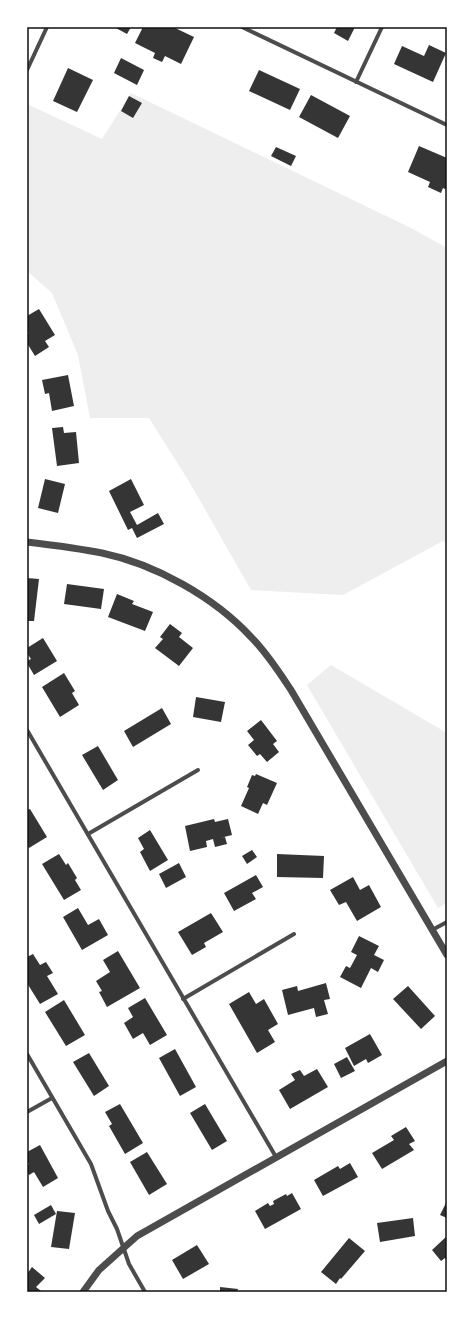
<svg xmlns="http://www.w3.org/2000/svg" width="474" height="1319" font-family="Jost,sans-serif">
<style>
.green{fill:#eee}
.building{fill:#353535}
.lines{fill:none;stroke-linecap:round;stroke-linejoin:round}
.minor{stroke:#4c4c4c;stroke-width:4}
.tertiary{stroke:#4c4c4c;stroke-width:7}
.neatline{fill:none;stroke:#111;stroke-width:1.5}
</style>
<rect width="100%" height="100%" fill="#fff"/>
<!-- green -->
<g class="green">
<path d="M131,93L411,228L447,248V544L443,541L343,595L251,590L190,483L149,418H90L78,355L52,293L27,271V104L102,139Z"/>
<path d="M331,665L447,733V903L438,908L307,685Z"/>
</g>
<!-- building -->
<g class="building">
<path d="M114,27H131L127,34Z"/>
<path d="M143,27H173L194,37L181,64L165,56L162,62L153,58L155,53L135,43Z"/>
<path d="M337,27H355L348,41L334,33Z"/>
<path d="M429,45L446,53L433,82L394,64L402,46L424,56Z"/>
<path d="M121,58L144,70L137,85L114,73Z"/>
<path d="M68,68L93,80L77,112L53,101Z"/>
<path d="M259,70L300,89L290,110L249,91Z"/>
<path d="M311,95L350,116L338,138L299,117Z"/>
<path d="M129,96L142,103L133,118L121,111Z"/>
<path d="M419,146L447,158V190L443,188L441,193L428,187L430,182L408,172Z"/>
<path d="M276,147L296,156L291,166L271,156Z"/>
<path d="M39,309L55,335L45,341L49,347L35,356L27,343V334L29,333L27,330V316Z"/>
<path d="M68,375L74,406L52,411L49,393L45,394L42,380Z"/>
<path d="M63,427L64,433L76,432L79,463L57,466L52,428Z"/>
<path d="M45,479L65,484L58,513L38,508Z"/>
<path d="M131,479L144,505L130,512L137,525L158,513L164,524L137,538L132,528L128,530L109,491Z"/>
<path d="M27,578L39,579L34,621H27Z"/>
<path d="M67,584L104,589L101,609L64,604Z"/>
<path d="M117,594L134,601L132,604L153,612L145,631L108,617Z"/>
<path d="M170,624L182,633L179,637L193,648L179,666L155,648L163,639L160,637Z"/>
<path d="M43,638L57,661L34,675L27,663V661L31,659L27,653V648Z"/>
<path d="M64,673L75,691L72,693L79,705L60,717L42,687Z"/>
<path d="M196,697L225,702L221,722L193,717Z"/>
<path d="M162,708L171,724L133,747L124,731Z"/>
<path d="M261,720L277,741L273,744L279,752L267,762L260,754L257,756L248,745L254,740L247,731Z"/>
<path d="M98,746L118,780L103,790L82,755Z"/>
<path d="M256,774L277,783L267,805L263,803L258,814L241,806L249,788L247,787L252,775L255,776Z"/>
<path d="M30,809L47,837L29,848L27,844V810Z"/>
<path d="M214,819L215,822L228,819L232,835L220,838L225,837L227,844L215,847L213,839L206,841L207,847L190,851L185,826Z"/>
<path d="M150,830L168,860L150,871L140,852L144,849L138,838Z"/>
<path d="M252,850L257,857L247,864L242,856Z"/>
<path d="M59,854L66,865L68,863L77,878L75,880L81,890L64,900L42,864Z"/>
<path d="M277,854L324,856L323,878L277,877Z"/>
<path d="M179,863L186,877L166,888L159,874Z"/>
<path d="M256,875L263,887L252,893L256,899L234,911L224,893Z"/>
<path d="M353,877L360,890L369,885L381,907L357,921L346,902L339,905L330,890Z"/>
<path d="M78,908L88,925L99,919L108,935L82,950L63,917Z"/>
<path d="M211,913L223,932L204,943L206,947L192,955L178,932Z"/>
<path d="M359,936L379,946L374,955L384,960L378,972L371,968L361,988L340,977L346,966L350,968L357,955L351,952Z"/>
<path d="M118,951L140,988L107,1007L99,992L102,991L96,981L110,972L103,960Z"/>
<path d="M33,954L40,965L46,962L53,973L47,976L58,994L40,1004L27,983V957Z"/>
<path d="M326,983L330,999L324,1000L328,1014L316,1017L314,1008L288,1015L282,990L297,986L298,991Z"/>
<path d="M408,986L435,1016L421,1029L393,999Z"/>
<path d="M249,992L256,1004L264,999L278,1024L268,1030L275,1042L257,1053L229,1004Z"/>
<path d="M145,998L167,1035L150,1045L143,1033L133,1039L124,1023L133,1017L128,1008Z"/>
<path d="M64,1000L85,1035L66,1046L45,1012Z"/>
<path d="M370,1034L382,1055L368,1063L366,1059L354,1066L345,1048Z"/>
<path d="M175,1049L196,1087L180,1096L159,1058Z"/>
<path d="M89,1053L109,1086L94,1096L73,1062Z"/>
<path d="M347,1057L355,1071L341,1078L334,1064Z"/>
<path d="M317,1069L328,1087L290,1109L279,1090L295,1080L291,1074L300,1070L304,1076Z"/>
<path d="M120,1104L143,1143L125,1154L109,1126L112,1124L105,1112Z"/>
<path d="M205,1104L227,1141L212,1150L190,1113Z"/>
<path d="M406,1127L415,1141L409,1144L414,1150L382,1169L372,1153L394,1140L391,1136Z"/>
<path d="M40,1145L58,1178L43,1187L34,1172L29,1175L27,1171V1166L29,1164L27,1160V1152Z"/>
<path d="M147,1152L167,1184L149,1195L130,1162Z"/>
<path d="M350,1163L358,1177L323,1196L314,1180L338,1166L340,1169Z"/>
<path d="M292,1193L301,1209L265,1229L255,1211L268,1203L270,1206L274,1204L273,1201L286,1194L287,1196Z"/>
<path d="M447,1201V1218L440,1215Z"/>
<path d="M51,1205L56,1214L39,1224L34,1215Z"/>
<path d="M57,1211L75,1213L69,1249L51,1247Z"/>
<path d="M413,1218L415,1236L380,1242L377,1223Z"/>
<path d="M447,1236V1261L445,1258L441,1261L432,1250Z"/>
<path d="M349,1238L365,1251L341,1279L340,1278L336,1284L321,1272Z"/>
<path d="M197,1245L209,1264L183,1279L172,1260Z"/>
<path d="M32,1267L45,1278L36,1287L41,1291L40,1292H27V1274Z"/>
<path d="M220,1287L238,1289L237,1292H220Z"/>
</g>
<g class="lines">
<!-- minor -->
<g class="minor">
<path d="M242,27L447,125"/>
<path d="M27,70L47,27"/>
<path d="M356,82L382,27"/>
<path d="M27,730L276,1157"/>
<path d="M88,834L198,770"/>
<path d="M432,930L447,922"/>
<path d="M183,999L294,934"/>
<path d="M27,1054L91,1164L108,1211L117,1229L129,1264L145,1292"/>
<path d="M27,1112L52,1098"/>
</g>
<!-- tertiary -->
<g class="tertiary">
<path d="M27,542C52,545 77,548 102,553C155,564 214,597 251,637C267,653 279,672 291,690L447,955"/>
<path d="M83,1292L99,1270L137,1236L447,1061"/>
</g>
</g>
<!-- border -->
<rect width="474" height="1319" fill="none" stroke="#ffffff" stroke-width="56"/>
<rect x="28" y="28" width="418" height="1263" class="neatline"/>
</svg>
